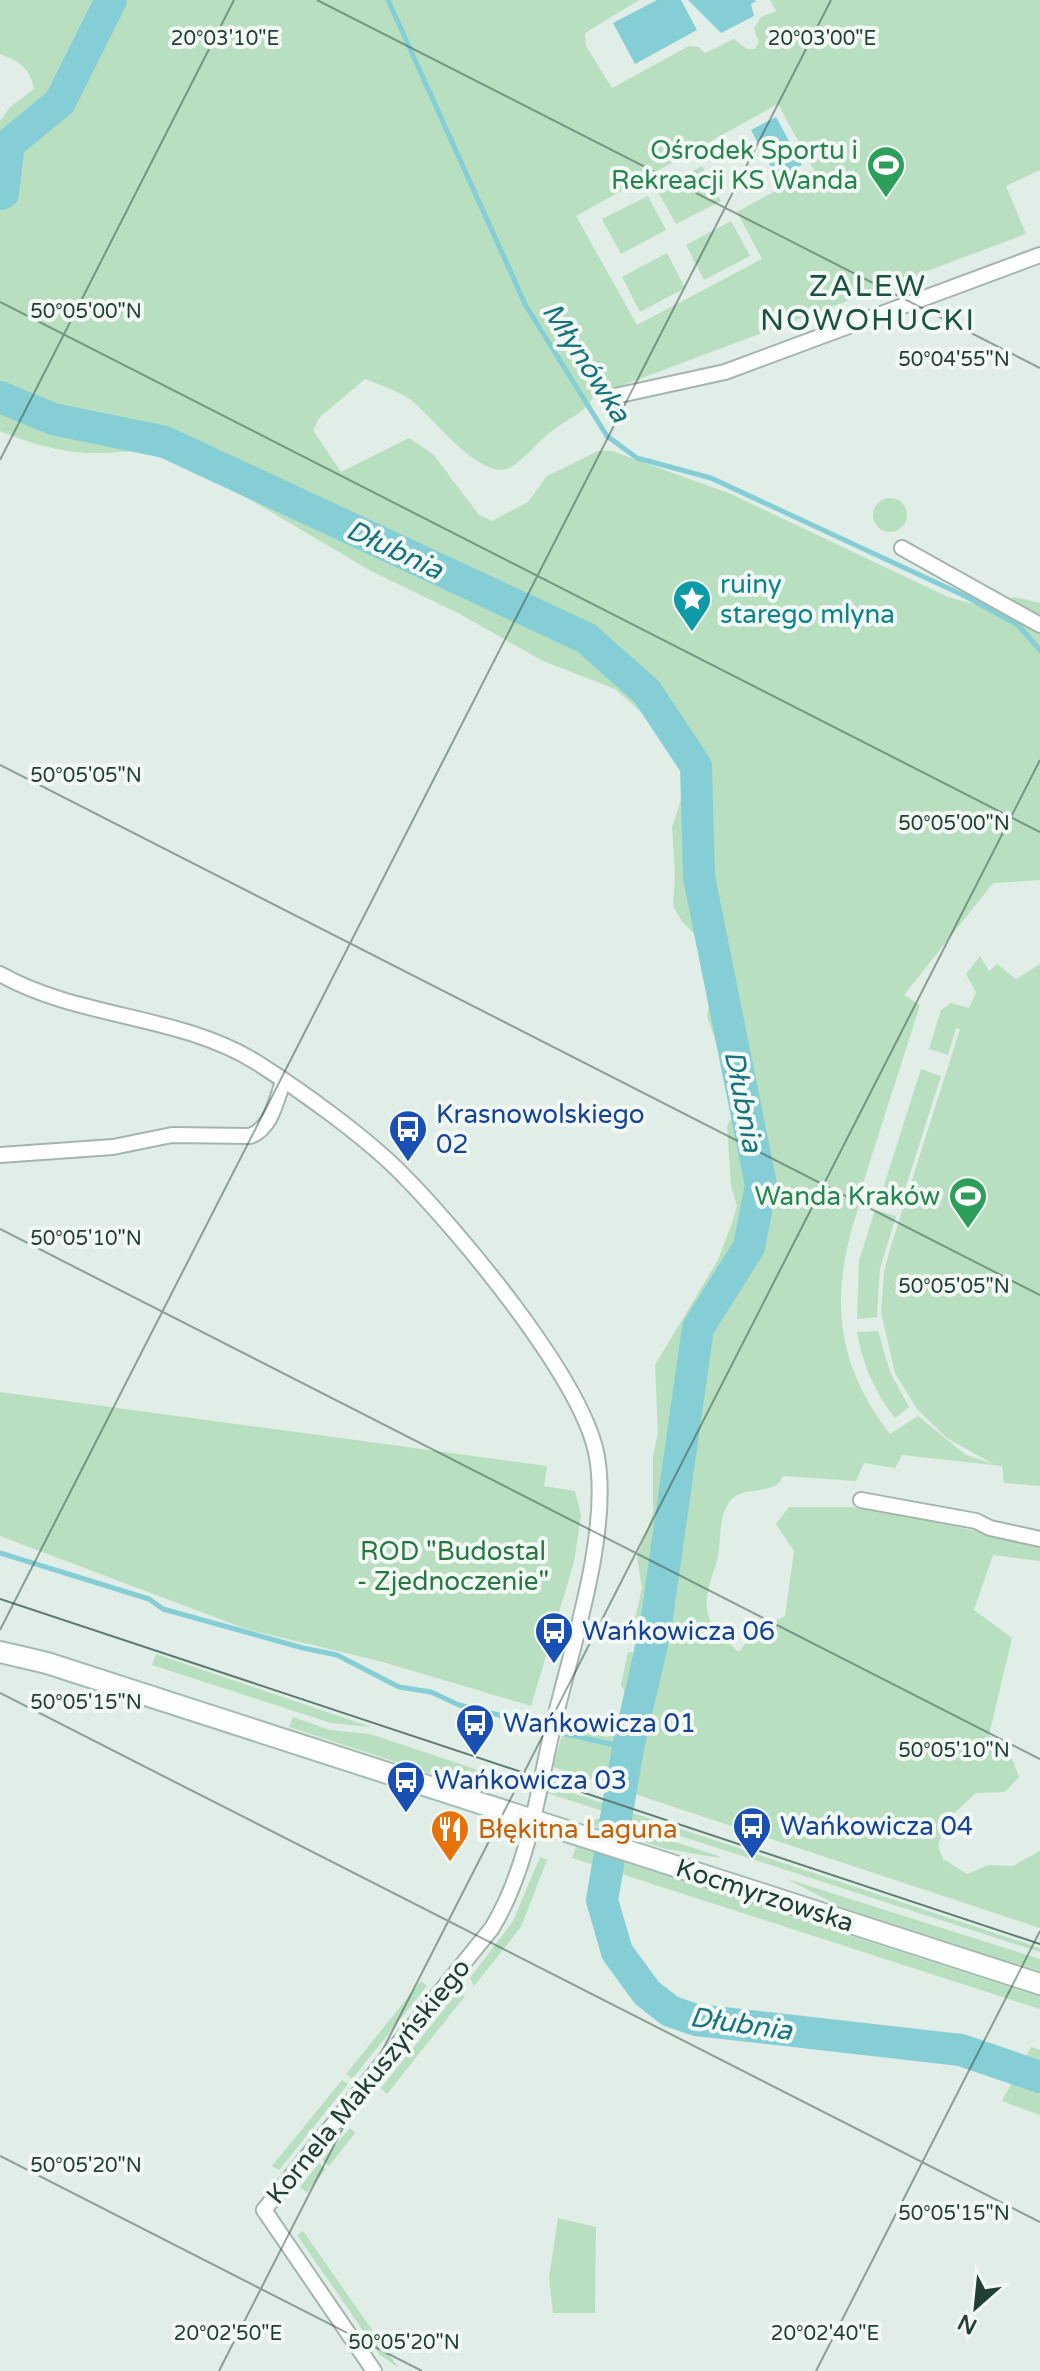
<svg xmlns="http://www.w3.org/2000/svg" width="1040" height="2371" font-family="'Varela Round',sans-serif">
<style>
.green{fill:#b9dfc1;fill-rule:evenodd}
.water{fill:#86ced5}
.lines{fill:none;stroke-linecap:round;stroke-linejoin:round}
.stream{stroke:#86ced5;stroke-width:5}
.river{stroke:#86ced5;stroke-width:32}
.street-casing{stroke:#a4b5ae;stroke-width:18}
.secondary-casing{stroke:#a2bcb1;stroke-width:24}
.street{stroke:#fff;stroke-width:14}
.secondary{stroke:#fff;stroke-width:20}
.tram{stroke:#5b7a70;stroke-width:2}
.ticks{fill:none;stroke:#213f34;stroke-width:2;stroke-opacity:0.45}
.labels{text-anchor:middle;stroke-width:8;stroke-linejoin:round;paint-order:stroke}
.leisure-label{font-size:26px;fill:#27864d;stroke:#f2f9f5;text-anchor:end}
.culture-label{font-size:26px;fill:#0d838f;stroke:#f2f9f5;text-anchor:start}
.transit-label{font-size:26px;fill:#164399;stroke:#f2f9f5;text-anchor:start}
.park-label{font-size:26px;fill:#287841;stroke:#f2f9f5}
.food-label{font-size:26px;fill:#c56008;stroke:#f2f9f5;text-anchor:start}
.street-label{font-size:26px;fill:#213f34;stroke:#f2f9f5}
.water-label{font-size:28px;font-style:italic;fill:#17747e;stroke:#f2f9f5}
.quarter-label{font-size:30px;letter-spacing:2px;fill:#1b5241;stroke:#f2f9f5}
.ticks-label{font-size:20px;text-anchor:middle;fill:#213f34;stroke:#f2f9f5;stroke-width:8;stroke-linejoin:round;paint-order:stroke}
</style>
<rect width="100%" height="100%" fill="#e1ede7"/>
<!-- green -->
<g class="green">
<path d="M0,0H639L585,33L586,46L612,88L689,46L699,47L705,53L734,39L747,49H755L759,42L754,29L761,17L776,11L770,0H1040V170L1006,186L1026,234L594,396C586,413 561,422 547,435C536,444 522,462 509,468C480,481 432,416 411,400C399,391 380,385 365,379L320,417L313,430L341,472L409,438L433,454L479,515L492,521L528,502L547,476L598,451H612L731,494L948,597L988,608L1015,597L1040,603V880L993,883L904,995L920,1005L857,1202L859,1206C830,1292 833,1360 890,1434L918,1416L966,1455L993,1464L947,1438L917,1409L895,1373L881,1312L884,1272L890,1249L960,1029L956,1028L948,1055L929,1049L941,1010L951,1003L969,1008L976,992L966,974L980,956L989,971L997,964L1016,979L1040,964V1486L1004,1483L1002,1466L902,1455L895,1468L864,1463L856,1481L783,1476C776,1497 743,1484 730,1501C717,1518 722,1543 717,1560C713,1576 703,1597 708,1614C711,1630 728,1643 739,1652L756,1630L785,1616L794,1551L776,1524L789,1507H851L918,1518L1040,1546V1561L993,1555L974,1610L1012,1638L989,1735L1011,1756L1019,1777L1005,1792L976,1793L948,1819L938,1845L943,1859L967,1874L989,1865L1013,1866L1040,1851V1928L553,1767L564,1728L608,1737L624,1714L627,1698L621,1684L628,1652H634L635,1618L642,1588L637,1557L653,1513V1456L658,1433L655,1365L718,1260L731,1226L737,1206L731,1186L727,1126L749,1086L742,1071L719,1050L707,1016L717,971L703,943L681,920L673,906L675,874L672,827L686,785L685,770L641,712L615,689L543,661L458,613L371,571L171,453C146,448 123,453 97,453C65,454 29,443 0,431V121L10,107L34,89C30,68 19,61 0,54ZM778,104L814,170L737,212L762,259L637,325L576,216Z"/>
<path d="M702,166L721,201L676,224L657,190Z"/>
<path d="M648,196L666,230L621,254L602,219Z"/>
<path d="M731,221L750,256L704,280L686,245Z"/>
<path d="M667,253L685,288L640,312L622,277Z"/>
<circle cx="890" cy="515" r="17"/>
<path d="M921,1069L941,1076L900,1205L880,1198Z"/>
<path d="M875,1210L896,1216L880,1269L877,1317L857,1319L859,1261Z"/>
<path d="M878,1331L890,1372L909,1407L895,1418C875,1393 862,1363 857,1332Z"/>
<path d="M0,1392L547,1466L544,1486L575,1491L581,1515L574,1562L531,1706L383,1662L246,1629L0,1536Z"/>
<path d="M156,1654L371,1727L331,1723L152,1665Z"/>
<path d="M293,1717L330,1730L370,1734L490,1774L485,1791L289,1727Z"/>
<path d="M548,1785L1040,1948V1952L547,1793Z"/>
<path d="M600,1818L719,1856L720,1858L666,1849L584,1823Z"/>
<path d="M576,1847L1040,1997V2009L572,1858Z"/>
<path d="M540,1857L547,1860L521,1927L474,1986L470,1978L513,1921Z"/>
<path d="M787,1879L1040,1959V1971L839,1906Z"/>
<path d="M421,1981L427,1986L352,2079L346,2074Z"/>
<path d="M457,1993L465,1996L387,2094L381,2088Z"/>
<path d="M1031,2047L1040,2050V2115L1002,2101Z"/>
<path d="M342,2080L348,2084L279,2170L272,2166Z"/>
<path d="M350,2128L355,2133L329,2166L322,2160Z"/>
<path d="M319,2163L326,2169L307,2193L300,2187Z"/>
<path d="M558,2218L596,2227L595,2313H553L549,2278Z"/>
<path d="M303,2231L398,2367L380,2355L297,2235Z"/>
</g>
<!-- water -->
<g class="water">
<path d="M657,0H681L697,30L635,64L613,23Z"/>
<path d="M688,0H755L756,1L751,4L754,16L721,33Z"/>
<path d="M776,117L802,165L777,178L751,130Z"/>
</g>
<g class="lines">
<!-- stream -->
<g class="stream">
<path d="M388,0L526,306L607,436L637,458L711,478L965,596L1018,625L1040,650"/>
<path d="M0,1553L149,1599L163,1609L303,1648L337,1655L399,1687L431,1692L459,1705L527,1722"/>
<path d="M566,1734L628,1748"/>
</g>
<!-- river -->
<g class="river">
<path d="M0,194L3,193L9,144L60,102L111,0"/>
<path d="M0,397L53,419L165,442L586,638L647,692L696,766L699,877L761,1185L749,1247L698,1328L655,1631L628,1748L602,1900L617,1952L647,1993L670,2011L696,2020L961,2050L1040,2077"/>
</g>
<!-- street casing -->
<g class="street-casing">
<g id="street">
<path d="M606,398L725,372L1040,255"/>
<path d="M902,548L1040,625"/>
<path d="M0,974C80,1019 178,1014 256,1062C300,1090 363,1135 400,1172C457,1229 584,1380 597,1457C610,1533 573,1643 555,1718C538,1788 530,1865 492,1928L264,2210L374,2371"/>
<path d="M0,1155L113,1147L172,1135L250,1136C271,1129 276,1101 283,1082"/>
<path d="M861,1500L976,1521L990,1528L1040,1539"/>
</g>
</g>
<!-- secondary casing -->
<g class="secondary-casing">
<path id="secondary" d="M0,1652L47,1663L1040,1984"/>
</g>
<!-- street -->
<use href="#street" class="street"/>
<!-- secondary -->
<use href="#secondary" class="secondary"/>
<!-- tram -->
<path class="tram" d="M0,1599L1040,1944"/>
</g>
<!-- ticks -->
<path class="ticks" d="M317,0L1040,368M0,302L1040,832M0,460L234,0M0,765L1040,1295M0,1229L1040,1759M0,1630L831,0M0,1693L1040,2222M0,2156L422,2371M219,2371L1040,760M816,2371L1040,1931"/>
<!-- icons -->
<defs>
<g id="stadium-pin" transform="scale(2)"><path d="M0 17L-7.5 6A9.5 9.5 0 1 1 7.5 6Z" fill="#2e9e5b" stroke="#f2f9f5"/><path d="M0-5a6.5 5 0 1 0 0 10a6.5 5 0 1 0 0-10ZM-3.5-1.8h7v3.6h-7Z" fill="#fff"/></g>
<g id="sight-pin" transform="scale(2)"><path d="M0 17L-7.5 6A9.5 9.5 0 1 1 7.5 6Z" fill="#0f9aa8" stroke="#f2f9f5"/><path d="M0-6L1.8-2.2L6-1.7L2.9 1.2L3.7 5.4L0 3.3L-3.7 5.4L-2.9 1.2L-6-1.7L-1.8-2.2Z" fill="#fff"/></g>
<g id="bus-pin" transform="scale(2)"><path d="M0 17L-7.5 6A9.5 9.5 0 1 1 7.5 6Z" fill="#1a4fb4" stroke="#f2f9f5"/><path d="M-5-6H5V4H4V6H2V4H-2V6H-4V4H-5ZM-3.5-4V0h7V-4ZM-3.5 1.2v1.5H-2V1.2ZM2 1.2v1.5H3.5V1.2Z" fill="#fff"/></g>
<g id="restaurant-pin" transform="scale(2)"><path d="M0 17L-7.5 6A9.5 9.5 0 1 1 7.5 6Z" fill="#e8710a" stroke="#f2f9f5"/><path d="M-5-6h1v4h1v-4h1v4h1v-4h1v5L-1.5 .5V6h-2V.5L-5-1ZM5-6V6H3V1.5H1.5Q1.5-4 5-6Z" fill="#fff"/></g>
</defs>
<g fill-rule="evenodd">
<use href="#stadium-pin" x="886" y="165"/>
<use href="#sight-pin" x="692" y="599"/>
<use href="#bus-pin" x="408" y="1129"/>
<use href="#stadium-pin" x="968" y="1196"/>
<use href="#bus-pin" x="554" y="1631"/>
<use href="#bus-pin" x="475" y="1723"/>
<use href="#bus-pin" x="406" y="1780"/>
<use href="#bus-pin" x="752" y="1826"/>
<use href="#restaurant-pin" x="450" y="1829"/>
</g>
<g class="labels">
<!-- leisure labels -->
<g class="leisure-label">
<text x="858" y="159">Ośrodek Sportu i<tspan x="858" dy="30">Rekreacji KS Wanda</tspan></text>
<text x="940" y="1205">Wanda Kraków</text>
</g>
<!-- culture labels -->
<g class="culture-label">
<text x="720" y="593">ruiny<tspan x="720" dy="30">starego mlyna</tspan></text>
</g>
<!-- transit labels -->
<g class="transit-label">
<text x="436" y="1123">Krasnowolskiego<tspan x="436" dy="30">02</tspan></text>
<text x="582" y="1640">Wańkowicza 06</text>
<text x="503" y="1732">Wańkowicza 01</text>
<text x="434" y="1789">Wańkowicza 03</text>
<text x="780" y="1835">Wańkowicza 04</text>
</g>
<!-- park labels -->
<g class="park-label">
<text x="453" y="1560">ROD "Budostal<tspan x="453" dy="30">- Zjednoczenie"</tspan></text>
</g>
<!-- food labels -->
<g class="food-label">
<text x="478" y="1838">Błękitna Laguna</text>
</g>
<!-- street labels -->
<g class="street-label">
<text transform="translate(765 1895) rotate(18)" y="9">Kocmyrzowska</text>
<text transform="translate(368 2081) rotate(-51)" y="9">Kornela Makuszyńskiego</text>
</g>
<!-- water labels -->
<g class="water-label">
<text transform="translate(587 362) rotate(57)" y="10">Młynówka</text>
<text transform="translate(395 549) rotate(25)" y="10">Dłubnia</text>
<text transform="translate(744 1101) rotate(79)" y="10">Dłubnia</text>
<text transform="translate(741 2023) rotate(8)" y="10">Dłubnia</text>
</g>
<!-- quarter labels -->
<g class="quarter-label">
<text x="868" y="296">ZALEW<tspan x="868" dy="34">NOWOHUCKI</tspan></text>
</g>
</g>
<g class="ticks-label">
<text x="225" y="45">20°03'10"E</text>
<text x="822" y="45">20°03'00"E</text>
<text x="86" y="318">50°05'00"N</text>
<text x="954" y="366">50°04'55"N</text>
<text x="86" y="782">50°05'05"N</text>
<text x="954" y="830">50°05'00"N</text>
<text x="86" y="1245">50°05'10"N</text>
<text x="954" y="1293">50°05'05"N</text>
<text x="86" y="1709">50°05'15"N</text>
<text x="954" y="1757">50°05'10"N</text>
<text x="86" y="2172">50°05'20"N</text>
<text x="954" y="2220">50°05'15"N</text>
<text x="228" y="2340">20°02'50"E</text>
<text x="825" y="2340">20°02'40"E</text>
<text x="404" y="2349">50°05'20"N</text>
</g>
<!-- north arrow -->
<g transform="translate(976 2307) rotate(207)" stroke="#f2f9f5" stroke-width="6" paint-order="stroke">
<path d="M0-6L14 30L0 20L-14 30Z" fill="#213f34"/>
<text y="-12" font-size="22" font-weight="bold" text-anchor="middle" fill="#213f34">N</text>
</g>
</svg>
